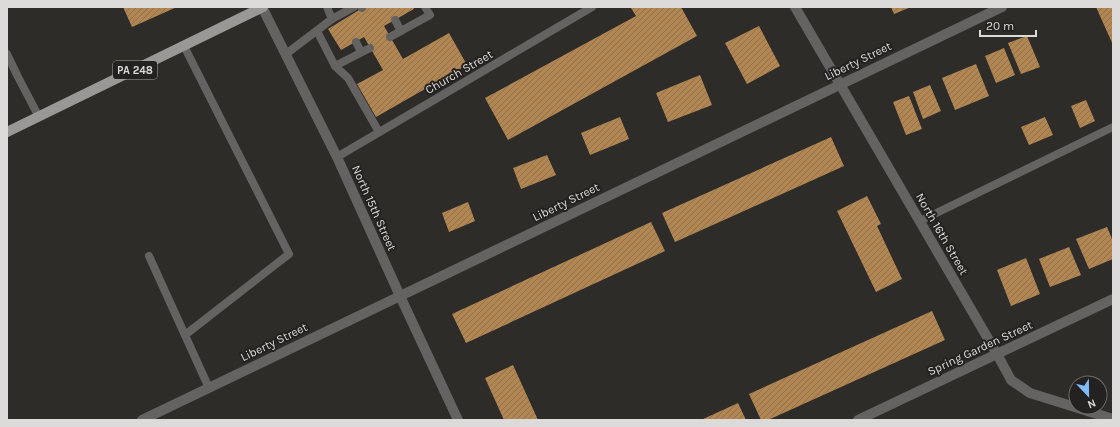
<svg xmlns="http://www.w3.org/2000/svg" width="1120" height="427" font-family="Karla,sans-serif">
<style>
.building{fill:url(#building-hatch)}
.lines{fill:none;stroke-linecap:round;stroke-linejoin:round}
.lane{stroke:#646361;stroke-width:8}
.street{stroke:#646361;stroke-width:10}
.primary{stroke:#9a9896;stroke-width:10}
.labels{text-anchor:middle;stroke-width:4;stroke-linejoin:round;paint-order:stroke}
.shield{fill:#242220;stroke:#a5a4a2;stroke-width:1}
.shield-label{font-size:11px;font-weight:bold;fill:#dcdbd9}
.street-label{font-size:12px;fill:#dcdbd9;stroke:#242220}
</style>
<defs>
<pattern id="building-hatch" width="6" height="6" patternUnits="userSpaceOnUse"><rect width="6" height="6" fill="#b28652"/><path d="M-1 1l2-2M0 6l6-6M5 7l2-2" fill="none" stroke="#90724d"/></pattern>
</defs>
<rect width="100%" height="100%" fill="#2e2c29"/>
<!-- building -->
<g class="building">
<path d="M123,7H177L132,27Z"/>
<path d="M364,7H413L414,9L384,26L403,59L449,33L467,65L376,117L357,84L383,70L364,37L341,50L328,29Z"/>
<path d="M633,7H681L697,36L508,140L485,98L636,16L631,8Z"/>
<path d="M891,7H911L894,14Z"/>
<path d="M1096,7H1113V45Z"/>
<path d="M759,26L780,66L747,84L725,43Z"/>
<path d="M1027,36L1040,67L1021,74L1008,43Z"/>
<path d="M1004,48L1015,75L996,83L985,56Z"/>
<path d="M976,64L989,96L955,110L942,78Z"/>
<path d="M700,75L712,105L668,122L656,93Z"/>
<path d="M930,85L941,111L923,119L913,92Z"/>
<path d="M909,96L922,129L906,135L893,102Z"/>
<path d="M1086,100L1095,121L1080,128L1071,106Z"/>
<path d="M620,117L629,139L590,155L581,133Z"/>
<path d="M1045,117L1053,135L1029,145L1021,127Z"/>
<path d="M831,137L844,166L675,242L662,213Z"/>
<path d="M547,155L556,175L521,189L513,168Z"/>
<path d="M867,196L881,224L877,226L902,279L876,292L837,211Z"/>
<path d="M468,202L475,221L449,232L442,213Z"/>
<path d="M651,222L665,251L466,343L452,314Z"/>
<path d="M1107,227L1113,241V259L1089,269L1076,239Z"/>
<path d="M1069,247L1081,275L1050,287L1039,259Z"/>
<path d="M1026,258L1040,294L1011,306L997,270Z"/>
<path d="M932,311L945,340L768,420H761L749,394Z"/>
<path d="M513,365L538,420H504L485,378Z"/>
<path d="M738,403L746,420H701Z"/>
</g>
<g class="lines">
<!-- lane -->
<g class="lane">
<path d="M327,7L332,19"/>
<path d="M361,7L362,8"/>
<path d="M395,20L401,31"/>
<path d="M317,31L335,66L370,48"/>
<path d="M390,37L430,15L425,7"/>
<path d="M356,42L361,52"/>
<path d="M184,46L289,254L185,335"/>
<path d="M7,54L18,77L39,117"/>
<path d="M286,54L332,19L354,7"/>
<path d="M335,66L348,78L379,132"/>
<path d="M337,157L592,7"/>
<path d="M920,221L1113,127"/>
<path d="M149,256L209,388"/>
</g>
<!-- street -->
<g class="street">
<path d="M262,7L337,157L400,296L458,420"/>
<path d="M795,7L997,354L1011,380L1030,393L1113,419"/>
<path d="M142,420L1002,7"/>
<path d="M858,420L1113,299"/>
</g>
<!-- primary -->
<path class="primary" d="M7,132L263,7"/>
</g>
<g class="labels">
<!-- shield labels -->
<rect class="shield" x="113" y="61" width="44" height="18" rx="3"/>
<g class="shield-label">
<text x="135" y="74">PA 248</text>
</g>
<!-- street labels -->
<g class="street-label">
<text transform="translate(858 61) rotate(-26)" y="4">Liberty Street</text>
<text transform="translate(459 72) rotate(-30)" y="4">Church Street</text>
<text transform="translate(566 202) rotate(-26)" y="4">Liberty Street</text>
<text transform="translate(374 208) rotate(66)" y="4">North 15th Street</text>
<text transform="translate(942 234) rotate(60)" y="4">North 16th Street</text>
<text transform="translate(274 342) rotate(-26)" y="4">Liberty Street</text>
<text transform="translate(980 348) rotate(-25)" y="4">Spring Garden Street</text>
</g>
</g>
<!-- border -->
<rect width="1120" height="427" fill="none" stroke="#dcdbd9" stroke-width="16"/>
<!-- north arrow -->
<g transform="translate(1088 395) rotate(158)"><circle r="19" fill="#242220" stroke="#6e6c6a"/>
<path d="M0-3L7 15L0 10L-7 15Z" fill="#81bcfa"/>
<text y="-6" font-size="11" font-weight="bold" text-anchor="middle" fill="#dcdbd9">N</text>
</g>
<!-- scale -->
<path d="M980 30v6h56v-6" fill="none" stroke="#dcdbd9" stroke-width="2"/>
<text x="986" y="30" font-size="12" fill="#dcdbd9" stroke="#242220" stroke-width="3" paint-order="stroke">20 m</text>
</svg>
